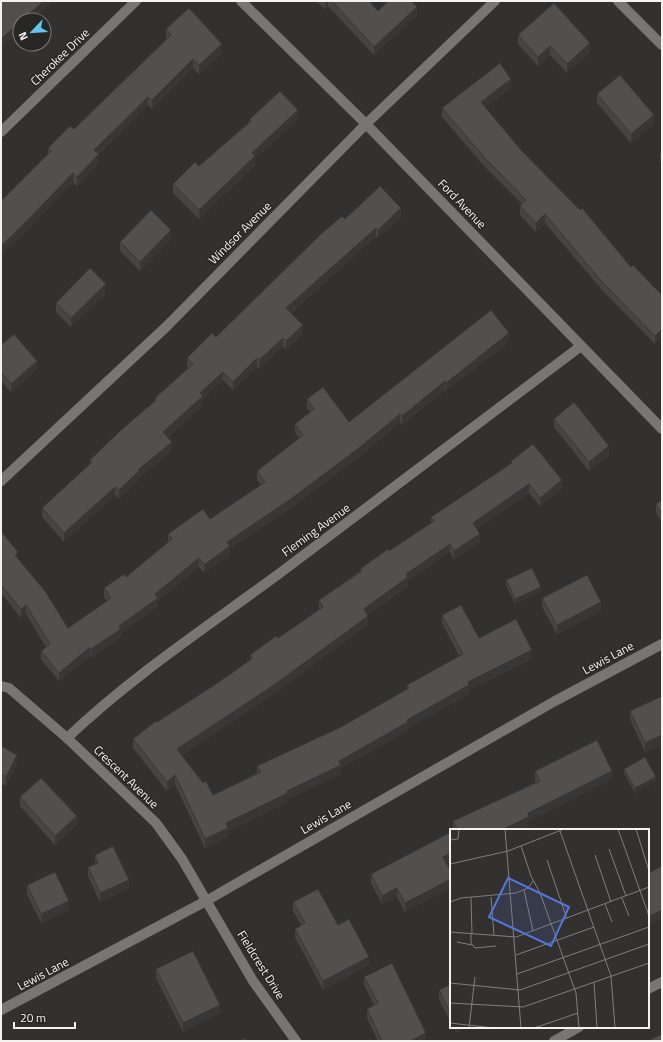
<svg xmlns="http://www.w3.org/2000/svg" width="663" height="1042" font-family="'Titillium Web',sans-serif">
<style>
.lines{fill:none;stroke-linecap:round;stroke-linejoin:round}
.minor{stroke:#777675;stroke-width:10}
.wall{fill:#474442}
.shaded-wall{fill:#393736}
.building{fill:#524f4d;stroke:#393736}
.labels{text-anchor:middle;stroke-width:3;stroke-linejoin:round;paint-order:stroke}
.street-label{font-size:12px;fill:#f5f3f2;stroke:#292725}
.inset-road{fill:none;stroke:#817f7d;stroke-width:1}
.view{fill:#5377de;fill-opacity:0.15;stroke:#5377de;stroke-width:2}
.inset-edge{fill:none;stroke:#f5f3f2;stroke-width:2}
</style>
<rect width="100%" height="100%" fill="#33312f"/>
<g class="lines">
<!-- minor -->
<g class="minor">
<path d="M241,1L366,124L662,429"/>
<path d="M618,1L662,45"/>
<path d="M1,132L136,1"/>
<path d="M1,481L167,326L366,124L495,1"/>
<path d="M1,686L9,688L67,738L156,823L182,859L253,981L296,1041"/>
<path d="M67,738C132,676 208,626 280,573C381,498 481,422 581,346"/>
<path d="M648,989L662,982"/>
<path d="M1,1010L206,901L555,701L662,644"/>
<path d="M554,1041L579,1027"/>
</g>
</g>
<!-- wall -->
<g class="wall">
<path d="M316,1H369L378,11L417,15L374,55L328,6L325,9Z"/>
<path d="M166,29L222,53L199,74L193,68L152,109L148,105L99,154V163L77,186L73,182L24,233L1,255V201L48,154V148L74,129L167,39L166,37Z"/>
<path d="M518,35L590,52L567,73L550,55L538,66L518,44Z"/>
<path d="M511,88L485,107L521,150L631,267L662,295L655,344L603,291L545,223L536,232L520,215V206L522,204L485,167L442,117V108Z"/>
<path d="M597,94L654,124L631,143L597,103Z"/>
<path d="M298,119L255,159V165L199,219L173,193V184L199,166L249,122V120Z"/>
<path d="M662,151V164L660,161V153Z"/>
<path d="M401,217L378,238L376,236L291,313L303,333L286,350L283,346L259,369L257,367L233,390L223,380L203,399V405L168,437L172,451L139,478V480L119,499L115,495L64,542L42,517V508L90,464V460L155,401V398L188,368L187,367V358L216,337L345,219Z"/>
<path d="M171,239L140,271L120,251V242Z"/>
<path d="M106,293L71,327L56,312V303Z"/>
<path d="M509,342L446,391L445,390L402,425L400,422L359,457L288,510L230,548V555L204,573L199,567L158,601V606L121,634V637L91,658L90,656L59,681L41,659V651L46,647L26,614L21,618L1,593V531L18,559L68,628L107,601L104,597V588L126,577L168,542V534L210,519L261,485L257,480V471L299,438L295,432V424L310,412L307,408V399L349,422Z"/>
<path d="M1,345L37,370L11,392L1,381Z"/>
<path d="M554,419L609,455L589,471L554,427Z"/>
<path d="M511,461L562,489L540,506L529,493L477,529L480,542L454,560L450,552L408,581V586L368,615V624L274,694L182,755L213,795L257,773V766L341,727L407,690V685L459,656L442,623V615L479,638L532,659L469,690V694L408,728V731L341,768V774L288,799V802L228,831V837L205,848L175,784L167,791L133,748V739L157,722L213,686L250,660V655L278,638L319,610V600L360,571V569L389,551L431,523V517L511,463Z"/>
<path d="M662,500V523L656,513V504Z"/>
<path d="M506,580L541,592L515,604L506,585Z"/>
<path d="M542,598L601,611L557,634L542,607Z"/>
<path d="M662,696V744L645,752L630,719V711Z"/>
<path d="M1,746L17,763L6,786L1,783Z"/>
<path d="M624,769L656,781L635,793L624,773Z"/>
<path d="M535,771L612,779L529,821V825L519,830H453V821L536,782L535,780Z"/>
<path d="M20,797L77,825L55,845L20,806Z"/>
<path d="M451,832V862L447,864L451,872V887L405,912L397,897L382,904L371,883V874Z"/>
<path d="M95,855L129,888L100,902L88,876V867L95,864Z"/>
<path d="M27,885L69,910L41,923L27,894Z"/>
<path d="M293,902L338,925L369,965L323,990L295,937V929L301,925L293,911Z"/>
<path d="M156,969L220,1013L183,1032L156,978Z"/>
<path d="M364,977L426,1041H378L367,1018V1009L374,1005L364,985Z"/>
<path d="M451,984V1023L439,999V990Z"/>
<path d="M453,1027H466L456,1032Z"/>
</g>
<!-- shaded-wall -->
<g class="shaded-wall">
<path d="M44,1H53L32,20H22Z"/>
<path d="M325,1H328V6L325,9Z"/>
<path d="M417,7V15L374,55V47Z"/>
<path d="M20,22V31L1,47V39Z"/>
<path d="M590,43V52L567,73V64Z"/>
<path d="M222,44V53L199,74V65Z"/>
<path d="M550,46V55L538,66V57Z"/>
<path d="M193,59V68L152,109V100Z"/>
<path d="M511,79V88L481,110V102Z"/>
<path d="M148,97V105L94,158V150Z"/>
<path d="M298,110V119L255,159V165L199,219V210L252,153Z"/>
<path d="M654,115V124L631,143V134Z"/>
<path d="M99,154V163L77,186V177Z"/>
<path d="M73,173V182L24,233L1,255V246Z"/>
<path d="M401,208V217L378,238V230Z"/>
<path d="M545,214V223L536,232V223Z"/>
<path d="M376,228V236L286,317V308Z"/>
<path d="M171,230V239L140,271V262Z"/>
<path d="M106,284V293L71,327V318Z"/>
<path d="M303,325V333L286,350V341Z"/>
<path d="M662,329V338L655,344V336Z"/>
<path d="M509,333V342L446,391V383Z"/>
<path d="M283,338V346L259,369V360Z"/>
<path d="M257,358V367L233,390V382Z"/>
<path d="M37,361V370L11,392V384Z"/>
<path d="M223,372V380L203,399V405L163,441V432L200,393Z"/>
<path d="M445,381V390L402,425V416Z"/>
<path d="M400,414V422L359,457L288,510L230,548V555L204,573V565L227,542Z"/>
<path d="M172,442V451L139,478V480L119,499V490L138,470Z"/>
<path d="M609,446V455L589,471V462Z"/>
<path d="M562,480V489L540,506V498Z"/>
<path d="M529,484V493L473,532V523Z"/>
<path d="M115,487V495L64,542V533Z"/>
<path d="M480,534V542L454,560V551Z"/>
<path d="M450,544V552L408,581V586L364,618V609L406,574Z"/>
<path d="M18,552V560L15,555Z"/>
<path d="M199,558V567L158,601V606L121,634V637L91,658V649L119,626L155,594Z"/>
<path d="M541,587V592L515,604V599Z"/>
<path d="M601,602V611L557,634V625Z"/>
<path d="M26,605V614L21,618V609Z"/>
<path d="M368,616V624L274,694L177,758V749Z"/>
<path d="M90,647V656L59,681V673Z"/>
<path d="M532,650V659L469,690V694L408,728V731L341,768V774L288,799V802L228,831V837L205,848V839L226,823L287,791L339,761L407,720L468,682Z"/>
<path d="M662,735V744L645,752V743Z"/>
<path d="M17,755V763L6,786V777Z"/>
<path d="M612,771V779L529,821V825L519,830H501L528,813Z"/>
<path d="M175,775V784L167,791V782Z"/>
<path d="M656,777V781L635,793V788Z"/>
<path d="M77,816V825L55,845V836Z"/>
<path d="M451,853V862L443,866V857Z"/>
<path d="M451,879V887L405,912V903Z"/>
<path d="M129,880V888L100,902V893Z"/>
<path d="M397,888V897L382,904V896Z"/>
<path d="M69,901V910L41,923V914Z"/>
<path d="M662,910V919L648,926V917Z"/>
<path d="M369,957V965L323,990V981Z"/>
<path d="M220,1005V1013L183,1032V1023Z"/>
<path d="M456,1027H466L456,1032Z"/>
<path d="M426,1033V1041H410Z"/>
</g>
<!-- building -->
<g class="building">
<path d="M1,1H44L22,20H20V22L1,39Z"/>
<path d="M332,1H369L378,11L388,1H411L417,7L374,47Z"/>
<path d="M554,3L590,43L567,64L550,46L538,57L518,35Z"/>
<path d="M189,8L222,44L199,65L193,59L152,100L148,97L94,150L99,154L77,177L73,173L24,224L1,246V201L51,151L48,148L70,126L74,129L171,35L166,29Z"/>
<path d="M500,63L511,79L481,102L521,150L580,210L582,208L631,267L633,265L662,295V329L655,336L603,283L545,214L536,223L520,206L526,200L485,158L442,108Z"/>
<path d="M620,75L654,115L631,134L597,94Z"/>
<path d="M280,91L298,110L252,153L255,156L199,210L173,184L195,162L199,166L251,121L249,120Z"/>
<path d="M662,151V156L660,153Z"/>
<path d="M380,186L401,208L378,230L376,228L286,308L303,325L286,341L283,338L259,360L257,358L233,382L223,372L200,393L203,396L163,432L172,442L138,470L139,471L119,490L115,487L64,533L42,508L92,462L90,460L121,430L156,400L155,398L193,364L187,358L212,333L216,337L321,234L342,216L345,219Z"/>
<path d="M151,210L171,230L140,262L120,242Z"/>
<path d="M90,268L106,284L71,318L56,303Z"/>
<path d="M491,310L509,333L446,383L445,381L402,416L400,414L359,448L288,501L227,542L230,546L204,565L199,558L155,594L158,598L119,626L121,629L91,649L90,647L59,673L41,651L50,644L26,605L21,609L1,585V531L18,552L15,555L45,591L68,628L111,598L104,588L124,574L126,577L172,539L168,534L203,509L210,519L265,482L257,471L303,435L295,424L314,409L307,399L323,387L349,422Z"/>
<path d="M14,334L37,361L11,384L1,372V345Z"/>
<path d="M574,402L609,446L589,462L554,419Z"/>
<path d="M533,444L562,480L540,498L529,484L473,523L480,534L454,551L450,544L406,574L408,577L364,609L368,616L274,685L177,749L203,783L206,781L213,795L261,772L257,766L341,727L409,688L407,685L463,654L442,615L461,605L479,638L516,619L532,650L468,682L469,685L407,720L408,722L339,761L341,765L287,791L288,793L226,823L228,828L205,839L175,775L167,782L133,739L156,721L157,722L213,686L253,658L250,655L276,636L278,638L323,607L319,600L362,571L360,569L388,549L389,551L434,521L431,517L512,463L511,461Z"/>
<path d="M662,500V515L656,504Z"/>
<path d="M532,568L541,587L515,599L506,580Z"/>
<path d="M587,575L601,602L557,625L542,598Z"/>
<path d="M662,696V735L645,743L630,711Z"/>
<path d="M597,740L612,771L528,813L529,817L501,830H455L457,829L453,821L540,781L535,771Z"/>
<path d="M1,746L17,755L6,777L1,774Z"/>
<path d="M645,757L656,777L635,788L624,769Z"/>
<path d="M41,778L77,816L55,836L20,797Z"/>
<path d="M451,832V853L443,857L451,872V879L405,903L397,888L382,896L371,874Z"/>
<path d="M113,846L129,880L100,893L88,867L98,863L95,855Z"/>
<path d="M662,866V910L648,917V872L649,873Z"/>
<path d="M55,872L69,901L41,914L27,885Z"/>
<path d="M318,889L338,925L349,919L369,957L323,981L295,929L305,923L293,902Z"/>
<path d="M193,951L220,1005L183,1023L156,969Z"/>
<path d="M392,963L426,1033L410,1041H382L367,1009L378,1003L364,977Z"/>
<path d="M451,984V1014L439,990Z"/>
<path d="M662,1034V1041H648Z"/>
<path d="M245,1038L246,1041H239Z"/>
</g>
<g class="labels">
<!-- street labels -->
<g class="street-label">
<text transform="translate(60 57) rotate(-44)" y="4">Cherokee Drive</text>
<text transform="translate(462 204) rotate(46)" y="4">Ford Avenue</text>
<text transform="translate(240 233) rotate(-45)" y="4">Windsor Avenue</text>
<text transform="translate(316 530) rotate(-36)" y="4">Fleming Avenue</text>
<text transform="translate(608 658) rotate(-28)" y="4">Lewis Lane</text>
<text transform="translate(126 777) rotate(44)" y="4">Crescent Avenue</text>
<text transform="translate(326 817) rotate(-30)" y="4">Lewis Lane</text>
<text transform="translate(261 965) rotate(58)" y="4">Fieldcrest Drive</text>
<text transform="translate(43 974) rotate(-28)" y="4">Lewis Lane</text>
</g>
</g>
<!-- overview -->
<g transform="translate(450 829)">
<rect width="199" height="199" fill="#33312f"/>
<path class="inset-road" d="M55,0L71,199M168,0L199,87M186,0L199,42M110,2L161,147L165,199M0,11L8,10L9,0M71,17L81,47L90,64L126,164L129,199M159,20L176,67M145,26L161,73M97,31L117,90M0,35L58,22L114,0M74,61L83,102M41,68L44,106M21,69L22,105M172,69L179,87M0,73L11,69L66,64L78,59L83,52M155,75L162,93M0,103L66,108L199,58M21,105V114L25,119L46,117M7,113L22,116M66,126L144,98M67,145L199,98M144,153L147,199M0,154L70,161L199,115M0,174L73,178L199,134M0,194L44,199M19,199L25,148M84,199L128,184"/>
<path class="view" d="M58,49L119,78L101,117L39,88Z"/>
<rect width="199" height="199" class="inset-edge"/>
</g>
<!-- border -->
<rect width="663" height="1042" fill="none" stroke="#f5f3f2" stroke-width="4"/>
<!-- north arrow -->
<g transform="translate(32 32) rotate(245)"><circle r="19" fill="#292725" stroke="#7b7977"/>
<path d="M0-3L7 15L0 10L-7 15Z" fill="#67c4f0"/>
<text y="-6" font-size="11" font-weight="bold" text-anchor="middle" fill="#f5f3f2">N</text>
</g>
<!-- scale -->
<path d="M14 1022v6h61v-6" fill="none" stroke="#f5f3f2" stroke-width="2"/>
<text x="20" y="1022" font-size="12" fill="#f5f3f2" stroke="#292725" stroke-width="3" paint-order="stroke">20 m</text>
</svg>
